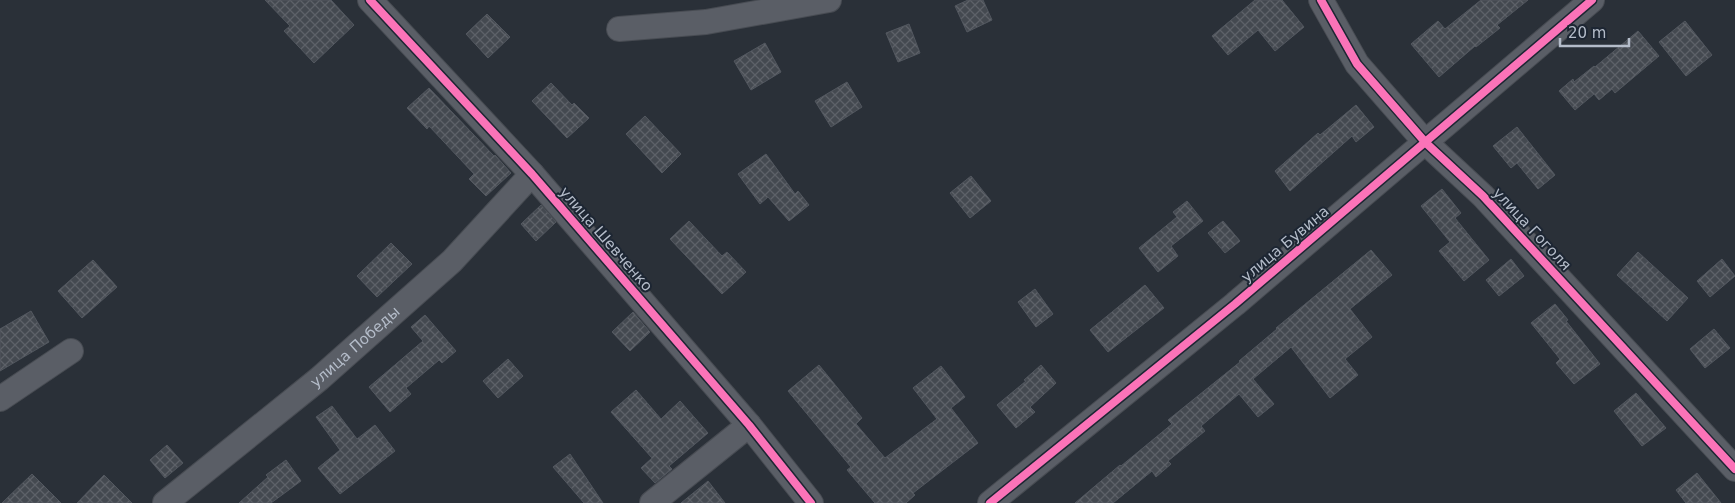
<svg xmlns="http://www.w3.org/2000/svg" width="1735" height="503" font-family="'DejaVu Sans',sans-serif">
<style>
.building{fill:url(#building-cross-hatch);stroke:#52575f}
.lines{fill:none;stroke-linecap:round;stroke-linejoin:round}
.minor-casing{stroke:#484c53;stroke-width:26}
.minor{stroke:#5a5e66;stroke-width:24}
.cycleway-casing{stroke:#1d2633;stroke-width:11}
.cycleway{stroke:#fb73b8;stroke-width:8}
.labels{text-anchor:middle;stroke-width:4;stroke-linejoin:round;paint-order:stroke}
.street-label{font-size:15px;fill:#b4bcc9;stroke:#1d2633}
</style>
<defs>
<pattern id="building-cross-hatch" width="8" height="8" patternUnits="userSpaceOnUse" patternTransform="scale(1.25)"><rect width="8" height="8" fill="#444950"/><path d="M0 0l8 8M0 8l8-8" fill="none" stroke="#5d6168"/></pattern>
</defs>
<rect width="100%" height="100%" fill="#2a3038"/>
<!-- building -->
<g class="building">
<path d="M265,0H331L354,25L314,63L284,31L290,26Z"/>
<path d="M968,0H983L992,20L967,32L955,6Z"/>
<path d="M1255,0H1282L1304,27L1275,51L1258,30L1228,55L1212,36Z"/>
<path d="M1481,0H1528L1497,25L1500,28L1476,47L1475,46L1439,77L1411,44L1438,21L1445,29Z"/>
<path d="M487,14L510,37L488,58L466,34Z"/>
<path d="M1685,21L1712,55L1686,76L1659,42Z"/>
<path d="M909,24L920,53L898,62L886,33Z"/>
<path d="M1638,31L1659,56L1615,93L1612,89L1599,100L1594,94L1575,110L1559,91L1573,79L1574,82L1594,66L1595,67Z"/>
<path d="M765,43L781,72L751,90L734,61Z"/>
<path d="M847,82L862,107L831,127L815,101Z"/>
<path d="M551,83L572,105L574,103L589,118L567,138L532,101Z"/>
<path d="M429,88L494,156L495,155L511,173L486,196L469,179L474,174L429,126L427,129L407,108Z"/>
<path d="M1356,105L1374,127L1356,142L1352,136L1290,191L1275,171L1318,133L1320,135Z"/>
<path d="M645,116L681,154L662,173L626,134Z"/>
<path d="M1517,127L1555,175L1538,189L1517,163L1511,168L1493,146Z"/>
<path d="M766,154L795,194L798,191L809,205L789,221L768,197L760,204L738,174Z"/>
<path d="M971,176L991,201L970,218L950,193Z"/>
<path d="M1442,189L1461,213L1455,218L1489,260L1464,281L1439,251L1450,242L1421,206Z"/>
<path d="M1187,201L1203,221L1171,246L1178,256L1158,272L1139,248L1177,217L1173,212Z"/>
<path d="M541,205L556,222L536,241L521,224Z"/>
<path d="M689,221L722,256L727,252L746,272L722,294L670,239Z"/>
<path d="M1223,221L1240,241L1225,253L1208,233Z"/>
<path d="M391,243L412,264L377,297L357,276Z"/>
<path d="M1371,250L1392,275L1350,309L1372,337L1345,359L1358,375L1330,398L1291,347L1253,379L1274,404L1258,417L1239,394L1201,426L1205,431L1168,461L1171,464L1156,477L1152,471L1113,503H1075L1120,465L1121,466L1172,424L1168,420L1240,362L1239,361L1277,329L1276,328Z"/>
<path d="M1638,252L1688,298L1667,321L1617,275Z"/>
<path d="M1511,259L1524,276L1499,296L1486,280Z"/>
<path d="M1722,259L1735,276L1710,297L1697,281Z"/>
<path d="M93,260L117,287L82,318L58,291Z"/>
<path d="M1145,285L1164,308L1108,352L1090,330Z"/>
<path d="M1035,289L1053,314L1036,327L1018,302Z"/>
<path d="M1555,304L1568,320L1566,321L1600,364L1574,384L1556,363L1560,359L1531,323Z"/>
<path d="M31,311L49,342L0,371V329Z"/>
<path d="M633,312L650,332L630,351L612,332Z"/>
<path d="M425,315L456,351L442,363L439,360L406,388L411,394L390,412L369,387L423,341L411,327Z"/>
<path d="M1714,329L1730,348L1705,368L1690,349Z"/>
<path d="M508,359L523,376L498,398L483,381Z"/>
<path d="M819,365L862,418L856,424L885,458L937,419L913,388L941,366L965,397L951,408L978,443L913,493L915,495L906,503H875L847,470L851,467L788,391Z"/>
<path d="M1041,365L1056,383L1030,407L1035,412L1016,428L997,405L1026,381L1024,380Z"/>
<path d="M636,390L661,419L680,401L708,433L669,466L672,469L655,483L641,468L652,458L611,412Z"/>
<path d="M1636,393L1666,428L1642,446L1614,411Z"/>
<path d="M332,406L357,439L375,425L395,451L340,494L318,468L340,450L316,417Z"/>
<path d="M167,445L183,463L165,478L150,460Z"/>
<path d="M570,454L603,503H584L553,467Z"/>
<path d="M286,460L301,481L271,503H239L268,477L266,475Z"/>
<path d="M1697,473L1721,503H1686L1676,490Z"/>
<path d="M32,474L61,503H2Z"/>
<path d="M104,475L132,503H77Z"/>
<path d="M708,481L725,503H681Z"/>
</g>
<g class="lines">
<!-- minor casing -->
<g class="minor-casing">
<g id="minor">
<path d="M370,0L532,174L749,425L811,503"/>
<path d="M1321,0L1357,64L1426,143L1483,196L1735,469"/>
<path d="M619,29L706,22L829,0"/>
<path d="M0,399L71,351"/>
<path id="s1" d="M165,503L319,379L452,261L532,174"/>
<path d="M652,503L749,425"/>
<path d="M990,503L1235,304L1592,0"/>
</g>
</g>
<!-- minor -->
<use href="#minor" class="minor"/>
<!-- cycleway casing -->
<g class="cycleway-casing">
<g id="cycleway">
<path d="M370,0L532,174L749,425L811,503"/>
<path d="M1321,0L1357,64L1426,143L1483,196L1735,469"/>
<path d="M990,503L1235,304L1592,0"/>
</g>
</g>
<!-- cycleway -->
<use href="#cycleway" class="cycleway"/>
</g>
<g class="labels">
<!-- street labels -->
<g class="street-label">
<text transform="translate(1532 229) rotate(47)" y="5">улица Гоголя</text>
<text transform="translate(606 239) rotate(49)" y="5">улица Шевченко</text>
<text transform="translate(1285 244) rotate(-40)" y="5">улица Бувина</text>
<text dy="5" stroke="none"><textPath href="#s1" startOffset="246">улица Победы</textPath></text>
</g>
</g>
<!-- scale -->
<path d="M1560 38v8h69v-8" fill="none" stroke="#b4bcc9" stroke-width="2.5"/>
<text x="1568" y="38" font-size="15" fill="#b4bcc9" stroke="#1d2633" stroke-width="4" paint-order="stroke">20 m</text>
</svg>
